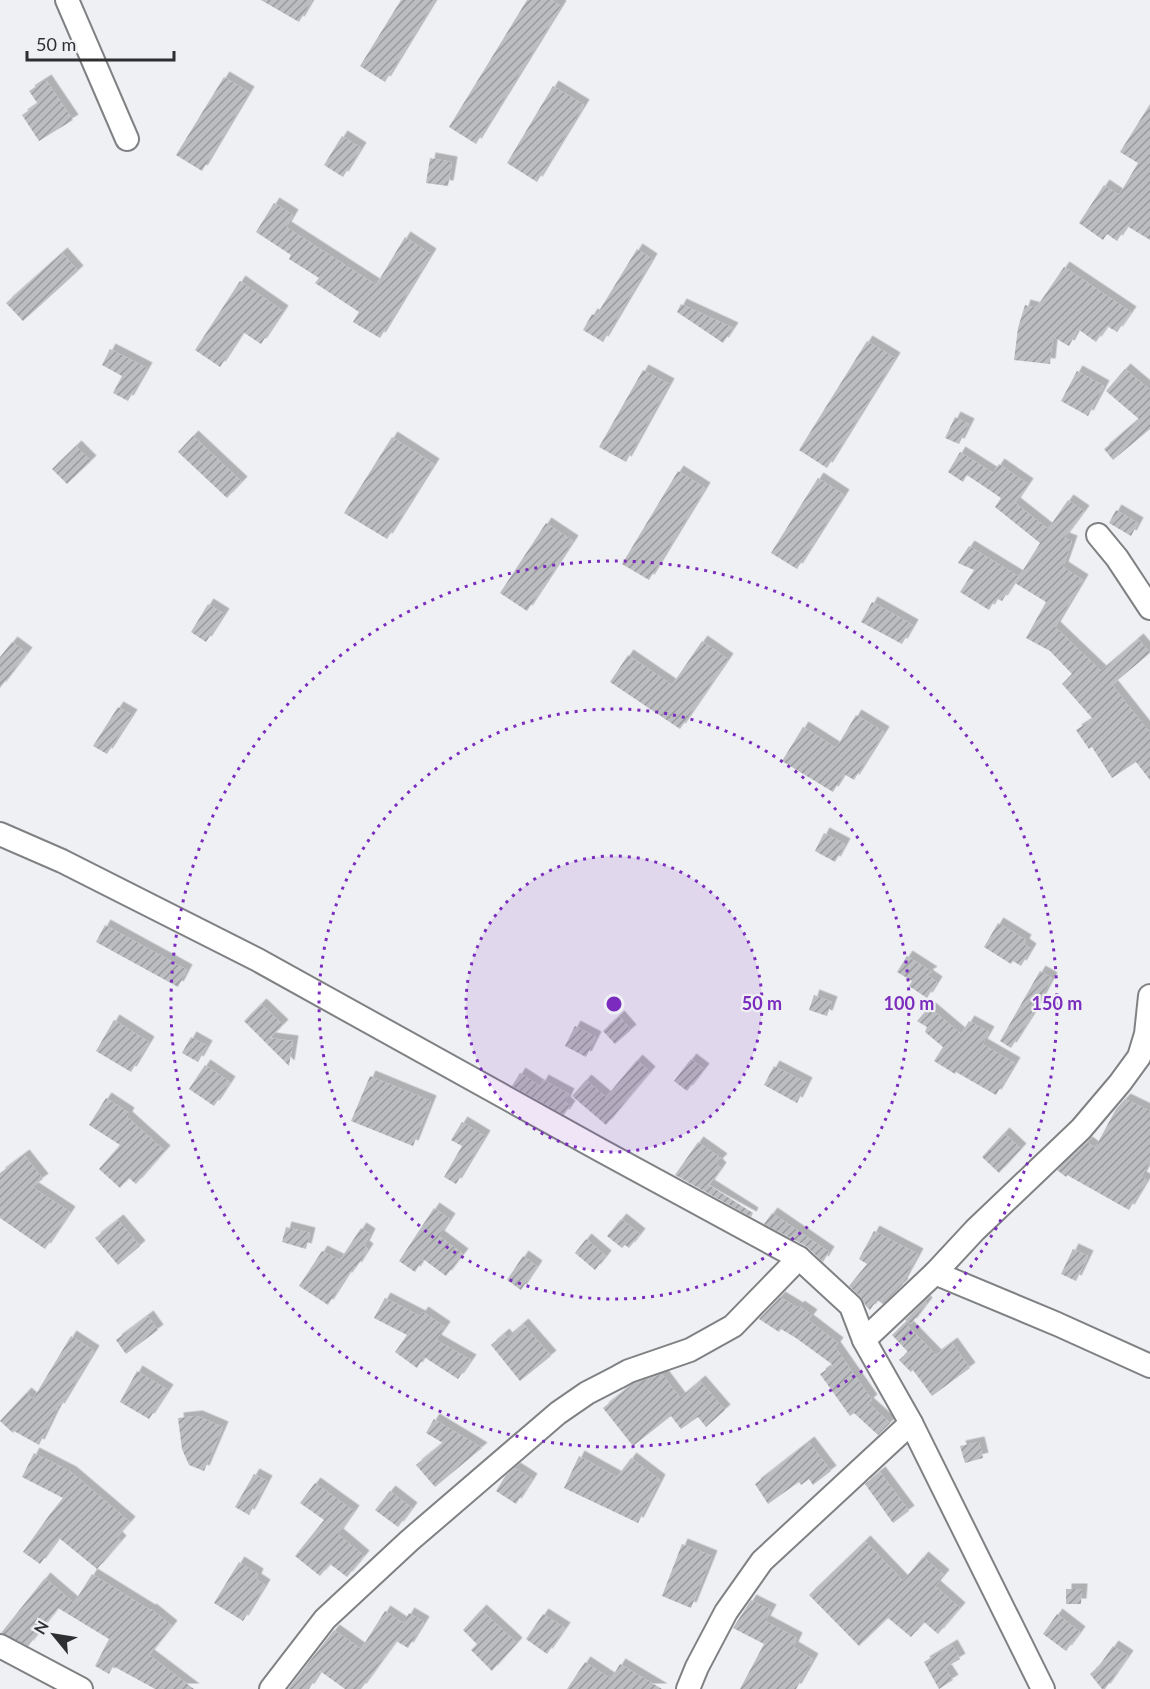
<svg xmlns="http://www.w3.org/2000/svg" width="1150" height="1689" font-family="Lato,sans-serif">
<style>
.building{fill:url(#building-hatch);filter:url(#shadow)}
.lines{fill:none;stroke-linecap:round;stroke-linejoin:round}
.street-casing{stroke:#7f8183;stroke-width:26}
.street{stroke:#fff;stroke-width:22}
.ring{fill:none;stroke:#7b2cbf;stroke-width:3;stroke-dasharray:3 6}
.centre{fill:#7b2cbf;stroke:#eef0f3;stroke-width:3}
.ring-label{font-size:18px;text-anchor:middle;font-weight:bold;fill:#7b2cbf;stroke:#eef0f3;stroke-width:4.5;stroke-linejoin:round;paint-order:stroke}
</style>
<defs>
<pattern id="building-hatch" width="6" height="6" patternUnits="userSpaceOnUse" patternTransform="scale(1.5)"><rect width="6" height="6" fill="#bcbdc0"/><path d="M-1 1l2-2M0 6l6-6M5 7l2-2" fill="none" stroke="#999a9c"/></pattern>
<filter id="shadow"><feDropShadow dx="5.5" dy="-5.5" stdDeviation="0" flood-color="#0004"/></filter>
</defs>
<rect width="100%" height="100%" fill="#eef0f3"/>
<!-- building -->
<g class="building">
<path d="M261,0H312L299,22Z"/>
<path d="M401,0H435L385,82L360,66Z"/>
<path d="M527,0H551L561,6L476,144L449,127Z"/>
<path d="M224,77L249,92L202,171L176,155Z"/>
<path d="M46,80L73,120L39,141L22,115L38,104L29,91Z"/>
<path d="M553,86L584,105L537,182L507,163Z"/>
<path d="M1150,104V240L1127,226L1117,241L1107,234L1103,240L1079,223L1104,185L1119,195L1138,163L1120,152Z"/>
<path d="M342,136L361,148L343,177L324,165Z"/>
<path d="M430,158L452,162L448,186L426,183Z"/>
<path d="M274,203L293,215L286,227L376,285L405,237L431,254L380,338L353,322L359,312L315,283L319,278L289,259L291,255L256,232Z"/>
<path d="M637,249L652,259L603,342L583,330L592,314L596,316Z"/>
<path d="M62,253L78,271L23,321L6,303Z"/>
<path d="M1064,267L1131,312L1117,332L1107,326L1096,342L1078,329L1069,346L1053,337L1050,364L1014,360L1018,328L1025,305L1036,308Z"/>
<path d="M240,281L283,311L261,344L243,332L220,367L195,350Z"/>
<path d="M681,304L733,328L723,343L677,312Z"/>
<path d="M867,341L895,358L827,468L799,450Z"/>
<path d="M110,349L147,368L128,401L113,393L122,376L102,365Z"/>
<path d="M1125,369L1150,390V429L1113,460L1104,449L1139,419L1106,391Z"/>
<path d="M643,370L669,384L626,462L599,447Z"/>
<path d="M1077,371L1104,386L1088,416L1061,401Z"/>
<path d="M955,417L969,424L959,444L945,438Z"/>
<path d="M193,436L242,482L227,498L178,452Z"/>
<path d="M392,437L434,464L387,539L344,513Z"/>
<path d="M76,446L91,461L67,484L52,469Z"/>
<path d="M960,452L993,473L999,464L1028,484L1015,503L1048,529L1068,500L1084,511L1064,538L1072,541L1063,567L1083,580L1055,627L1101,671L1138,639L1150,653L1112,685L1150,733V780L1136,762L1112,778L1092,747L1089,749L1076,730L1093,719L1062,684L1072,674L1050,651L1026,638L1046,602L1015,583L1040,543L995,507L1001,498L967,475L963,482L948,472Z"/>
<path d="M678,471L705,488L649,580L622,564Z"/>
<path d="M818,478L844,495L797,569L771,553Z"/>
<path d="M1116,510L1138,523L1131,536L1109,523Z"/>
<path d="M546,523L573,541L527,611L500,593Z"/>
<path d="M969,546L1018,576L1002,601L996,598L989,610L960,592L974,570L958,563Z"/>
<path d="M872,602L913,625L902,644L861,622Z"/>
<path d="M208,604L224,614L206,642L191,632Z"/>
<path d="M702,641L728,659L680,729L610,682L628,655L672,685Z"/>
<path d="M12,642L27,653L0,688V657Z"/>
<path d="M118,707L132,715L107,754L93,746Z"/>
<path d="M856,715L884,732L854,780L844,774L833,792L782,761L803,727L836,748Z"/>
<path d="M824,833L845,844L835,862L815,851Z"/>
<path d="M998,923L1026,940L1024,944L1031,949L1021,966L1013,961L1011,964L984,947Z"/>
<path d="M105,925L187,970L178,987L96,942Z"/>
<path d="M907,956L932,972L927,975L937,982L927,998L909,986L912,981L897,972Z"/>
<path d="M1040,971L1052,978L1032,1015L1011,1048L1000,1041Z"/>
<path d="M814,995L832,1002L827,1016L809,1010Z"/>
<path d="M261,1004L283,1025L270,1038L293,1041L289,1066L244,1021Z"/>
<path d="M929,1007L961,1034L969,1021L989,1032L982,1044L1015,1063L996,1095L956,1072L955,1074L934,1061L943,1047L925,1032L927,1027L917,1021Z"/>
<path d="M619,1016L631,1030L615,1044L603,1031Z"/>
<path d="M114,1020L149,1042L131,1072L96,1051Z"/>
<path d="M575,1026L596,1037L586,1057L565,1046Z"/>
<path d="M191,1037L207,1046L198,1062L182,1053Z"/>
<path d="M691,1059L704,1069L687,1091L674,1081Z"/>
<path d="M637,1060L650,1072L606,1125L572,1096L586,1080L606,1097Z"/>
<path d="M205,1065L230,1082L214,1106L189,1089Z"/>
<path d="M774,1066L807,1083L797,1103L764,1085Z"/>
<path d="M520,1073L540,1086L543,1080L569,1094L565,1102L570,1106L564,1115L512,1086Z"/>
<path d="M370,1076L431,1101L413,1146L351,1121Z"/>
<path d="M106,1098L129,1113L127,1117L165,1151L136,1184L129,1178L120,1188L99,1169L120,1145L89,1125Z"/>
<path d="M1125,1099L1150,1111V1161L1141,1177L1147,1180L1129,1210L1067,1175L1066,1177L1057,1170L1087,1142L1095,1148L1116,1109Z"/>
<path d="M462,1122L485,1136L456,1184L444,1177L462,1146L451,1140Z"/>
<path d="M1004,1133L1021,1149L999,1173L982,1157Z"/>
<path d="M698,1142L722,1159L717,1164L721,1168L709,1185L753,1213L751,1217L675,1175Z"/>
<path d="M24,1155L43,1179L32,1187L70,1212L45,1249L0,1218V1173Z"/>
<path d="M434,1208L450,1219L439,1236L463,1254L446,1276L423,1259L415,1272L399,1261Z"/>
<path d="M772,1213L829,1252L823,1262L806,1246L764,1224Z"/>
<path d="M621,1219L640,1234L629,1248L625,1245L622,1248L607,1236Z"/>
<path d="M118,1220L140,1246L118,1265L95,1238Z"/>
<path d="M286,1227L310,1233L306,1249L282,1242Z"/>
<path d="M361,1228L370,1234L364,1246L368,1249L356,1268L354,1266L347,1278L346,1277L328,1305L299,1286L322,1251L340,1260Z"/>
<path d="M874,1231L918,1254L902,1283L903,1284L883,1304L877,1300L870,1310L866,1306L860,1296L849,1286L867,1264L859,1259Z"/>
<path d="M586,1239L606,1256L595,1270L575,1253Z"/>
<path d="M1073,1249L1088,1256L1076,1281L1061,1274Z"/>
<path d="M523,1256L537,1266L521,1290L507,1280Z"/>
<path d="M780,1297L798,1308L799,1306L812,1315L808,1320L838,1343L835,1347L872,1400L868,1403L890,1423L878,1435L854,1413L850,1416L820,1374L833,1365L796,1338L781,1329L779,1332L759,1319Z"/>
<path d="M385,1298L420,1316L423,1312L445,1327L436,1340L471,1360L458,1379L424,1357L417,1368L395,1352L407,1335L374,1318Z"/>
<path d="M925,1301L927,1303L911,1324L905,1320Z"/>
<path d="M148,1316L158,1330L126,1354L116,1340Z"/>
<path d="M905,1323L936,1355L952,1343L970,1368L932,1396L913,1370L911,1372L899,1360L908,1352L892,1335Z"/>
<path d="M523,1324L551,1356L520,1381L491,1345L504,1334L507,1338Z"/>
<path d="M71,1336L94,1351L59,1409L57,1408L39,1445L14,1431L13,1433L0,1421L26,1393L33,1399Z"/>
<path d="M137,1371L168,1390L149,1419L120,1402Z"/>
<path d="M662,1374L680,1398L700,1381L725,1410L706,1427L698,1417L681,1429L671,1416L633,1446L603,1408L633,1384Z"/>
<path d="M197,1416L223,1427L204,1471L189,1465L182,1449L178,1418Z"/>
<path d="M434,1419L482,1448L435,1487L416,1465L443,1443L426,1433Z"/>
<path d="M809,1442L831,1471L813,1485L809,1479L801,1485L799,1482L768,1504L755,1484Z"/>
<path d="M979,1442L983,1458L965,1463L960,1446Z"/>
<path d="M34,1453L71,1472L130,1522L117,1537L121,1541L97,1569L59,1538L40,1564L23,1552L50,1514L63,1498L22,1477Z"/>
<path d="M579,1456L617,1477L631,1458L660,1480L638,1523L564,1488Z"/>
<path d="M515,1468L532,1479L516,1504L496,1491L506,1475Z"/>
<path d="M880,1472L909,1511L893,1523L865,1484Z"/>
<path d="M254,1474L267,1481L249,1515L235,1507Z"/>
<path d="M315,1483L354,1511L338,1534L364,1556L347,1577L330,1564L320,1576L295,1556L324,1520L300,1503Z"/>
<path d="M390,1491L412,1508L398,1527L375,1510Z"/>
<path d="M865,1541L903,1581L923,1557L944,1575L935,1586L960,1608L938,1634L924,1622L911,1637L888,1618L859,1646L809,1595Z"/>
<path d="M682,1544L712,1556L691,1608L662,1596Z"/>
<path d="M239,1562L258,1574L256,1579L265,1585L243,1621L214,1603Z"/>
<path d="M92,1574L150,1610L151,1609L172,1626L149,1655L194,1689H155L113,1666L109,1674L95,1666L109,1639L58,1608L28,1646L1,1633L45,1578L74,1603Z"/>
<path d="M1066,1589H1082L1081,1604H1066Z"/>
<path d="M751,1600L771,1610L765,1621L797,1638L793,1647L813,1659L796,1689H740L764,1644L733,1628Z"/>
<path d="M481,1610L517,1643L492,1671L471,1650L477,1644L463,1630Z"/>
<path d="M385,1611L403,1623L409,1613L424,1622L408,1648L396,1641L361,1689H345L320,1671L309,1689H288L334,1630L361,1649Z"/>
<path d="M543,1614L565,1628L547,1654L526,1639Z"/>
<path d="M1057,1614L1080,1632L1066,1651L1043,1634Z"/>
<path d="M952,1645L960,1659L945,1668L953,1680L939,1689L924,1662Z"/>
<path d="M1113,1646L1128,1656L1105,1689H1102L1090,1674L1099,1666Z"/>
<path d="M585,1662L611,1679L620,1664L662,1689H567Z"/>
</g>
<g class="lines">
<!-- street casing -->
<g class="street-casing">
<g id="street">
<path d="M67,0L127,139"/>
<path d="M1098,535L1117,558L1150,608"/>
<path d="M0,834L62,861L258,960L602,1151L799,1258L851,1306L864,1340L911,1423L1043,1689"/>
<path d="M935,1273L1057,1324L1150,1366"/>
<path d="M864,1340L935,1273L975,1230L1081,1129L1120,1083L1139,1057L1146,1034L1150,996"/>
<path d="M0,1646L81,1689"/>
<path d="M271,1689L325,1619L409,1541L558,1413L587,1393L618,1377L629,1371L690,1350L733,1326L799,1258"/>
<path d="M688,1689L697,1667L726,1612L762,1561L911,1423"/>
</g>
</g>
<!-- street -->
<use href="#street" class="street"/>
</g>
<!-- distance rings -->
<circle cx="614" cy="1004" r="148" fill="#7b2cbf" fill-opacity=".12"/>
<g class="ring">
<circle cx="614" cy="1004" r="148"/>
<circle cx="614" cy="1004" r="295"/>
<circle cx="614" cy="1004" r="443"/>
</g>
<circle cx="614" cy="1004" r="9" class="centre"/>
<g class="ring-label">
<text x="762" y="1010">50 m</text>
<text x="909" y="1010">100 m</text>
<text x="1057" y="1010">150 m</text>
</g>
<!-- north arrow -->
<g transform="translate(54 1635) rotate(300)" stroke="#eef0f3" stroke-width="4.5" paint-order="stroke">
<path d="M0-4.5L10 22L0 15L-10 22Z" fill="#2e2f30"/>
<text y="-9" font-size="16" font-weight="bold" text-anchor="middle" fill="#2e2f30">N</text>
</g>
<!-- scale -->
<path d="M27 51v9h147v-9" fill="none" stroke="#2e2f30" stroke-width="3"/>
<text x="36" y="51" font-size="18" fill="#2e2f30" stroke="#eef0f3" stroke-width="4.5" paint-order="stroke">50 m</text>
</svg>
